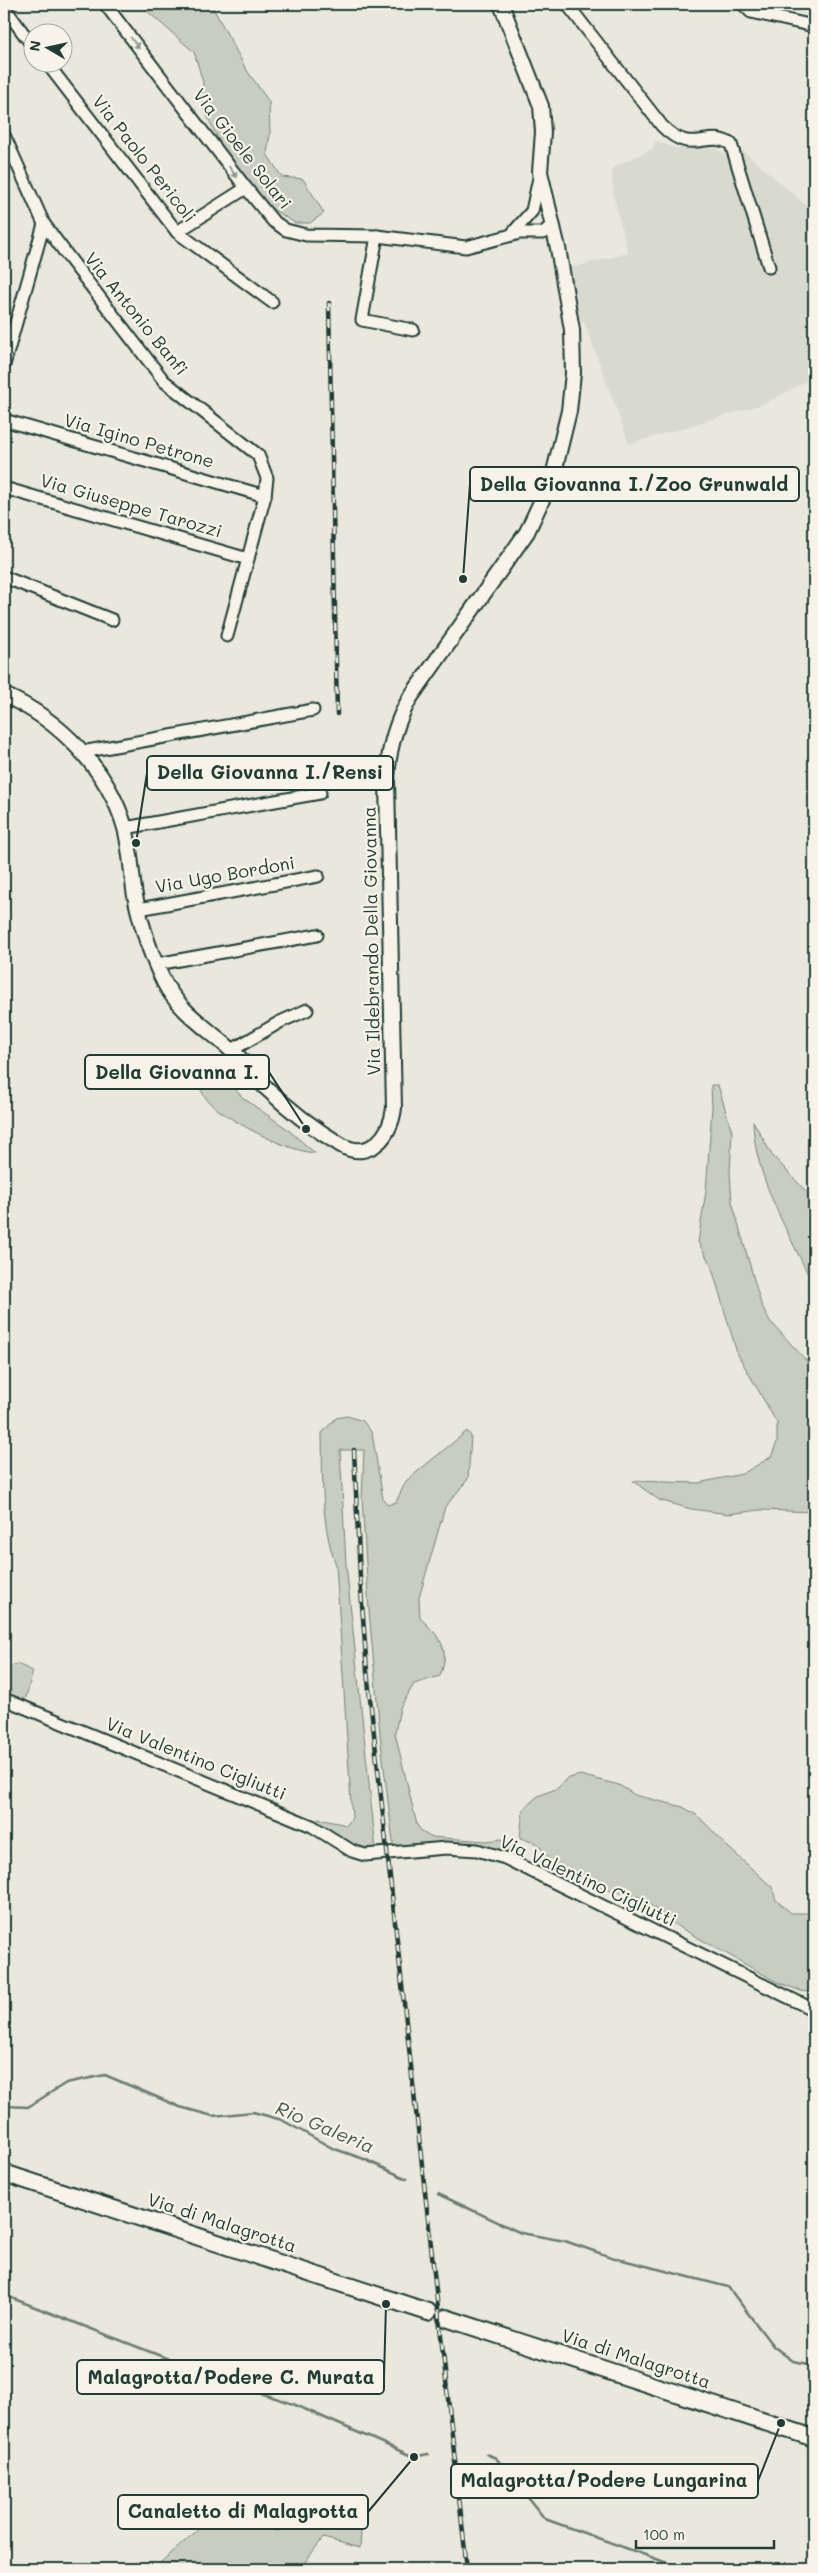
<svg xmlns="http://www.w3.org/2000/svg" width="818" height="2573" font-family="Mali,sans-serif">
<style>
.built{fill:#d9dacf}
.green{fill:#c8ccc1;stroke:#74847a}
.lines{fill:none;stroke-linecap:round;stroke-linejoin:round}
.stream{stroke:#6a7c72;stroke-width:2.5}
.minor-casing{stroke:#1f3d34;stroke-width:15}
.tertiary-casing{stroke:#1f3d34;stroke-width:18}
.secondary-casing{stroke:#1f3d34;stroke-width:20}
.minor{stroke:#f7f3e8;stroke-width:11}
.tertiary{stroke:#f7f3e8;stroke-width:14}
.secondary{stroke:#f7f3e8;stroke-width:16}
.rail-casing{stroke:#1f3d34;stroke-width:4.5}
.rail{stroke:#f7f3e8;stroke-width:2.5;stroke-dasharray:8;stroke-linecap:butt}
.oneway{fill:#8b988e}
.labels{text-anchor:middle;stroke-width:4.5;stroke-linejoin:round;paint-order:stroke}
.street-label{font-size:18px;fill:#1f3d34;stroke:#f7f3e8}
.water-label{font-size:19px;font-style:italic;fill:#445c53;stroke:#f7f3e8}
.leader{fill:none;stroke:#1f3d34;stroke-width:2}
.callout-dot{fill:#1f3d34;stroke:#f7f3e8;stroke-width:2}
.callout{fill:#f7f3e8;stroke:#1f3d34;stroke-width:2}
.callout-label{font-size:19px;text-anchor:middle;font-weight:bold;fill:#1f3d34}
</style>
<rect width="100%" height="100%" fill="#eae8dd"/>
<filter id="ink" filterUnits="userSpaceOnUse"><feTurbulence type="fractalNoise" baseFrequency=".02" numOctaves="2"/><feDisplacementMap in="SourceGraphic" scale="10" xChannelSelector="R" yChannelSelector="G"/><feConvolveMatrix kernelMatrix="1 2 1 2 8 2 1 2 1" color-interpolation-filters="sRGB"/></filter>
<g filter="url(#ink)">
<!-- built -->
<path class="built" d="M656,141L676,148L713,146L732,159L764,273L774,266L740,148L814,212V377L764,404L629,444L584,321L580,322L570,268L628,253L613,194L612,168L652,149Z"/>
<!-- green -->
<g class="green">
<path d="M139,4H211L246,69L269,102L270,134L267,154L282,177L303,179L324,213L310,223H295L261,202L219,141L202,105L203,82L194,52Z"/>
<path d="M205,1059L209,1061L243,1098L286,1128L315,1153C289,1152 229,1121 210,1103C203,1096 200,1088 196,1079Z"/>
<path d="M711,1085H718L732,1132L730,1173L732,1202L761,1304L770,1321L814,1369V1512L760,1510L729,1514L691,1509L659,1500L633,1481L698,1483L742,1474L771,1457L777,1442V1423L737,1353L711,1265L698,1242L706,1191L712,1107Z"/>
<path d="M753,1121L772,1155L814,1200V1287C791,1236 754,1178 753,1121Z"/>
<path d="M347,1416L363,1421L372,1433L383,1499L388,1505L396,1502L406,1481L467,1431L471,1436L468,1479L445,1507L419,1598L420,1618C440,1637 451,1648 440,1676L414,1684L400,1708L395,1733L417,1825L422,1832L430,1837L487,1841L502,1839L511,1846L510,1854C472,1843 432,1839 394,1851L380,1734L369,1611L362,1499L364,1450H340L346,1564L376,1850C353,1853 335,1835 317,1822L318,1819L347,1825L352,1818L336,1565C320,1522 323,1478 322,1433L336,1418Z"/>
<path d="M17,1664L33,1671L24,1705L4,1696V1668Z"/>
<path d="M580,1775L619,1785L635,1795L683,1807L698,1816L729,1848L772,1887L776,1900L791,1913H814V1993L801,1991L777,1982L677,1926L640,1897L611,1891L573,1877L550,1861L538,1844L520,1838L523,1809L538,1796L558,1788L566,1779Z"/>
<path d="M261,2513L276,2531L333,2516L361,2532L360,2548L323,2538L300,2569H153L199,2529Z"/>
</g>
<g class="lines">
<!-- stream -->
<g class="stream">
<path d="M4,2106L28,2107L66,2083L105,2075L180,2107L213,2116L253,2112L282,2120L332,2148L364,2159L407,2179"/>
<path d="M438,2194L521,2233L565,2241L611,2257L728,2287L773,2346L793,2361L814,2365"/>
<path d="M4,2295L238,2386"/>
<path d="M252,2390L293,2404L414,2457L428,2454"/>
<path d="M486,2454L496,2458L545,2519L684,2569"/>
</g>
<!-- minor casing -->
<g class="minor-casing">
<g id="minor">
<path d="M105,4L246,188L273,221L286,230L306,235L377,236L466,247L520,233H543L553,224"/>
<path d="M567,4L662,126C693,157 705,129 731,144L769,267"/>
<path d="M743,4L751,12L814,26"/>
<path d="M4,7L32,45"/>
<path d="M46,62L177,232L272,302"/>
<path d="M4,135L44,224L70,259L164,381L258,455L267,478L265,496L227,636"/>
<path d="M177,232L246,188"/>
<path d="M511,235L532,211L540,173"/>
<path d="M377,236L362,320L413,330"/>
<path d="M4,365L44,224"/>
<path d="M4,420L265,496"/>
<path d="M4,488L248,559"/>
<path d="M4,577L112,620"/>
<path d="M82,752L313,710"/>
<path d="M125,828L320,793"/>
<path d="M139,909L318,876"/>
<path d="M157,964L317,935"/>
<path d="M232,1050L280,1022L307,1010"/>
<path d="M4,1699L312,1826L352,1851L365,1855L446,1848L477,1850L505,1858L814,2010"/>
</g>
</g>
<!-- tertiary casing -->
<g class="tertiary-casing">
<path id="tertiary" d="M4,695C59,719 108,769 125,828C131,850 131,873 135,896C141,924 151,956 164,982C178,1010 207,1028 230,1049C242,1059 252,1073 263,1085C286,1107 314,1129 341,1145C370,1162 391,1135 394,1108L387,781C388,751 395,724 410,698L527,532L553,476L569,411L573,373L572,330L558,248L540,172L543,132L541,106L501,4"/>
</g>
<!-- secondary casing -->
<g class="secondary-casing">
<g id="secondary">
<path d="M4,2173L428,2312"/>
<path d="M446,2318L814,2438"/>
</g>
</g>
<!-- minor -->
<use href="#minor" class="minor"/>
<!-- tertiary -->
<use href="#tertiary" class="tertiary"/>
<!-- secondary -->
<use href="#secondary" class="secondary"/>
<!-- rail casing -->
<g class="rail-casing">
<g id="rail">
<path d="M329,303L337,714"/>
<path d="M354,1450L360,1577L367,1671L467,2569"/>
</g>
</g>
<!-- rail -->
<use href="#rail" class="rail"/>
</g>
<!-- one-way arrows -->
<defs><path id="oneway-solid" d="M-6-.8H1V-3.2L6.5 0L1 3.2V.8H-6Z" transform="scale(1.25)"/></defs>
<g class="oneway">
<use href="#oneway-solid" transform="translate(135 43) rotate(53)"/>
<use href="#oneway-solid" transform="translate(233 172) rotate(53)"/>
</g>
</g>
<g class="labels">
<!-- street labels -->
<g class="street-label">
<text transform="translate(242 149) rotate(52)" y="6">Via Gioele Solari</text>
<text transform="translate(144 159) rotate(52)" y="6">Via Paolo Pericoli</text>
<text transform="translate(136 314) rotate(51)" y="6">Via Antonio Banfi</text>
<text transform="translate(139 441) rotate(16)" y="6">Via Igino Petrone</text>
<text transform="translate(131 506) rotate(16)" y="6">Via Giuseppe Tarozzi</text>
<text transform="translate(225 875) rotate(-10)" y="6">Via Ugo Bordoni</text>
<text transform="translate(372 941) rotate(-91)" y="6">Via Ildebrando Della Giovanna</text>
<text transform="translate(196 1759) rotate(22)" y="6">Via Valentino Cigliutti</text>
<text transform="translate(588 1881) rotate(25)" y="6">Via Valentino Cigliutti</text>
<text transform="translate(222 2223) rotate(18)" y="6">Via di Malagrotta</text>
<text transform="translate(636 2359) rotate(18)" y="6">Via di Malagrotta</text>
</g>
<!-- water labels -->
<g class="water-label">
<text transform="translate(325 2127) rotate(23)" y="7">Rio Galeria</text>
</g>
</g>
<!-- callouts -->
<path class="leader" d="M463 579L470 484M136 843L147 773M306 1129L269 1072M386 2304L384 2377M781 2423L758 2481M414 2457L368 2512"/>
<g class="callout-dot">
<circle cx="463" cy="579" r="5"/>
<circle cx="136" cy="843" r="5"/>
<circle cx="306" cy="1129" r="5"/>
<circle cx="386" cy="2304" r="5"/>
<circle cx="781" cy="2423" r="5"/>
<circle cx="414" cy="2457" r="5"/>
</g>
<g class="callout">
<rect x="470" y="467" width="329" height="34" rx="5"/>
<rect x="147" y="756" width="246" height="34" rx="5"/>
<rect x="85" y="1055" width="184" height="34" rx="5"/>
<rect x="77" y="2360" width="307" height="34" rx="5"/>
<rect x="451" y="2464" width="307" height="34" rx="5"/>
<rect x="118" y="2495" width="250" height="34" rx="5"/>
</g>
<g class="callout-label">
<text x="634" y="491">Della Giovanna I./Zoo Grunwald</text>
<text x="270" y="779">Della Giovanna I./Rensi</text>
<text x="177" y="1079">Della Giovanna I.</text>
<text x="231" y="2384">Malagrotta/Podere C. Murata</text>
<text x="604" y="2487">Malagrotta/Podere Lungarina</text>
<text x="243" y="2518">Canaletto di Malagrotta</text>
</g>
<!-- margin -->
<rect width="818" height="2573" fill="none" stroke="#f7f3e8" stroke-width="20"/>
<rect x="10" y="10" width="798" height="2553" fill="none" stroke="#1f3d34" stroke-width="2" filter="url(#ink)"/>
<!-- north arrow -->
<g transform="translate(48 48) rotate(279)"><circle r="24" fill="#f7f3e8" stroke="#a1aaa0"/>
<path d="M0-4L9 19L0 12L-9 19Z" fill="#1f3d34"/>
<text y="-8" font-size="14" font-weight="bold" text-anchor="middle" fill="#1f3d34">N</text>
</g>
<!-- scale -->
<path d="M636 2540v8h138v-8" fill="none" stroke="#1f3d34" stroke-width="2.5"/>
<text x="643" y="2540" font-size="15" fill="#1f3d34" stroke="#f7f3e8" stroke-width="4" paint-order="stroke">100 m</text>
</svg>
